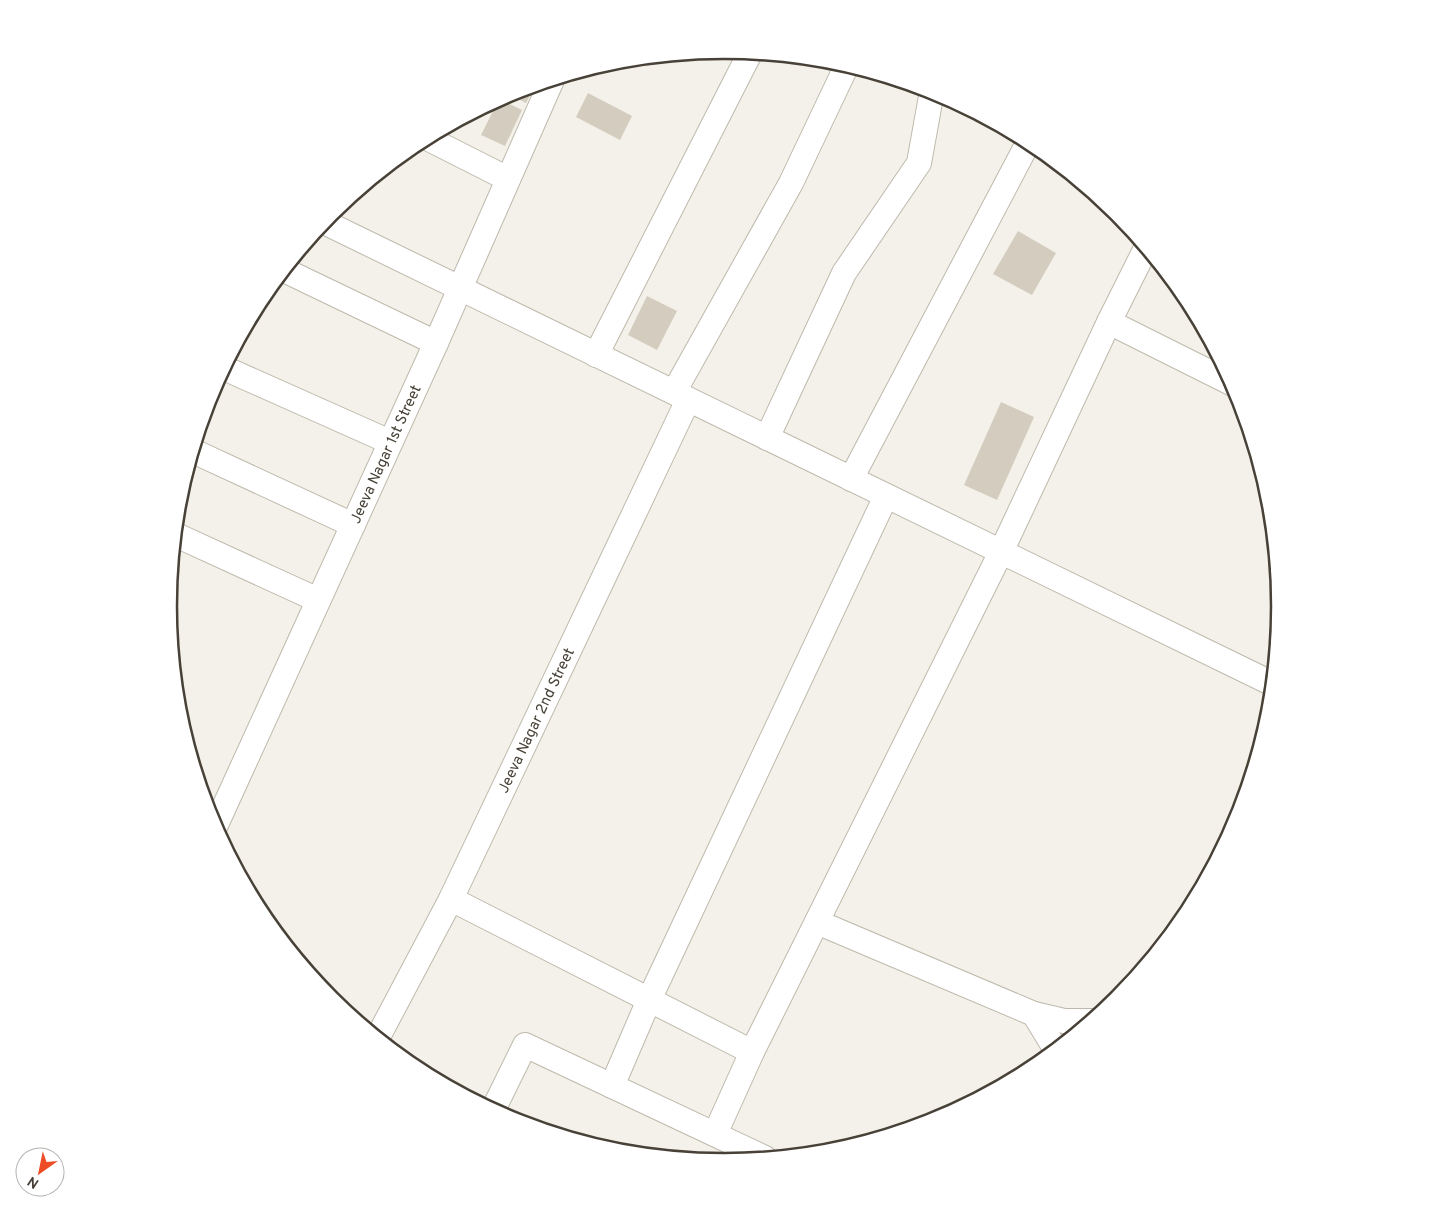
<svg xmlns="http://www.w3.org/2000/svg" width="1449" height="1212" font-family="Overpass,sans-serif">
<style>
.building{fill:#d4cdbf}
.lines{fill:none;stroke-linecap:round;stroke-linejoin:round}
.street-casing{stroke:#beb9ac;stroke-width:26}
.street{stroke:#fff;stroke-width:24}
.labels{text-anchor:middle;stroke-width:5;stroke-linejoin:round;paint-order:stroke}
.street-label{font-size:15px;fill:#474137;stroke:#fff}
.rim{fill:none;stroke:#474137;stroke-width:2.5}
</style>
<rect width="100%" height="100%" fill="#f3f1e9"/>
<!-- building -->
<g class="building">
<path d="M535,85L526,103L509,94L512,92Z"/>
<path d="M588,93L632,116L620,140L576,117Z"/>
<path d="M499,99L522,110L505,146L481,135Z"/>
<path d="M1018,231L1056,253L1032,295L993,274Z"/>
<path d="M647,296L677,311L657,350L628,335Z"/>
<path d="M1001,402L1034,417L997,500L964,485Z"/>
</g>
<g class="lines">
<!-- street casing -->
<g class="street-casing">
<g id="street">
<path d="M427,138L508,179"/>
<path d="M324,222L1273,684"/>
<path d="M284,270L436,343"/>
<path d="M1109,322L1233,384"/>
<path d="M596,355L750,53"/>
<path d="M224,368L390,442"/>
<path d="M674,392L791,183L847,65"/>
<path d="M767,438L844,273L919,163L932,91"/>
<path d="M193,451L353,525"/>
<path d="M851,479L1029,141"/>
<path d="M176,535L318,600"/>
<path id="s1" d="M215,827L436,343L552,80"/>
<path d="M451,899L752,1052"/>
<path d="M817,922L1034,1014L1064,1021H1092"/>
<path d="M1034,1014L1056,1050"/>
<path id="s2" d="M378,1037L451,899L688,400"/>
<path d="M612,1086L649,1000L886,496"/>
<path d="M493,1110L525,1045L765,1158"/>
<path d="M715,1134L752,1052L1001,552L1109,322L1146,248"/>
</g>
</g>
<!-- street -->
<use href="#street" class="street"/>
</g>
<g class="labels">
<!-- street labels -->
<g class="street-label">
<text dy="5" stroke="none"><textPath href="#s1" startOffset="410">Jeeva Nagar 1st Street</textPath></text>
<text dy="5" stroke="none"><textPath href="#s2" startOffset="354">Jeeva Nagar 2nd Street</textPath></text>
</g>
</g>
<!-- crop -->
<path d="M0 0H1449V1212H0ZM177 606a547 547 0 1 1 1094 0a547 547 0 1 1-1094 0Z" fill="#fff" fill-rule="evenodd"/>
<path class="rim" d="M177 606a547 547 0 1 1 1094 0a547 547 0 1 1-1094 0Z"/>
<!-- north arrow -->
<g transform="translate(40 1172) rotate(213)"><circle r="24" fill="#ffffff" stroke="#b5b3af"/>
<path d="M0-4L9 19L0 12L-9 19Z" fill="#ee4c25"/>
<text y="-8" font-size="14" font-weight="bold" text-anchor="middle" fill="#474137">N</text>
</g>
</svg>
